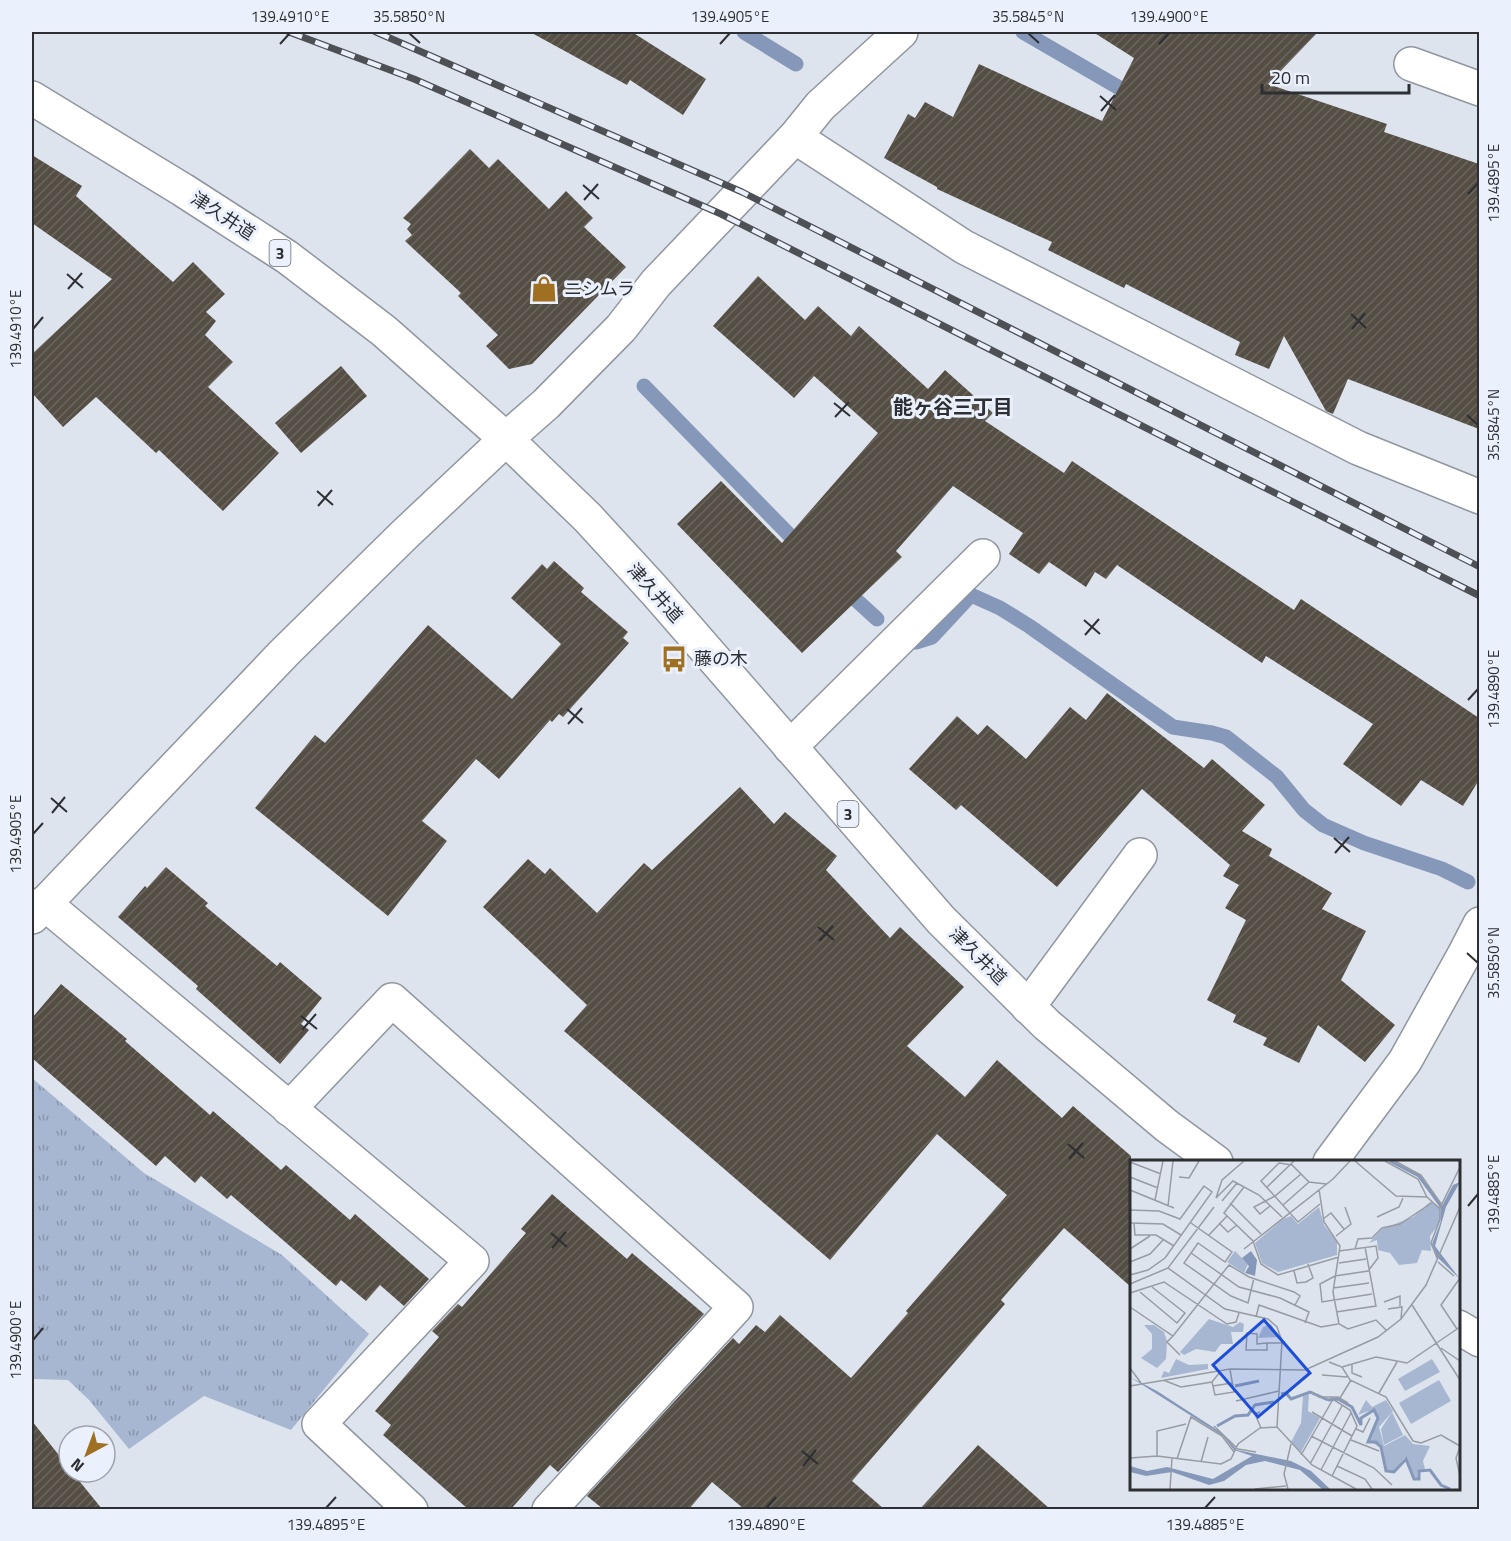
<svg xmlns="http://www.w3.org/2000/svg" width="1511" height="1541" font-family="'Titillium Web','Noto Sans JP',sans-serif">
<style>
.park{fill:url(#park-tufts)}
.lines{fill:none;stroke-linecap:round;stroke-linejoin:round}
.stream{stroke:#8698b9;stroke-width:15}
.building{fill:url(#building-hatch)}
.minor-casing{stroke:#9096a0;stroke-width:36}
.major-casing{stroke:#9096a0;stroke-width:36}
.minor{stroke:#fff;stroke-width:33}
.major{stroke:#fff;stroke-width:33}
.rail-casing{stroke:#4d5055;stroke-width:7}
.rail{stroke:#ebf1fc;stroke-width:4.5;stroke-dasharray:14;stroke-linecap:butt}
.ticks{fill:none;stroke:#2d2f33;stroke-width:2}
.labels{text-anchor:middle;stroke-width:6;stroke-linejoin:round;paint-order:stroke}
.shield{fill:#ebf1fc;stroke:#66696f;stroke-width:1.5}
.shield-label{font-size:16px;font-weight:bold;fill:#2d2f33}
.street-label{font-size:18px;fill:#2d2f33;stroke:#ebf1fc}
.poi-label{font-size:18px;fill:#2d2f33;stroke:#ebf1fc;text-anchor:start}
.neighbourhood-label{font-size:20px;font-weight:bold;fill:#2d2f33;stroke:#ebf1fc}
.inset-river{fill:none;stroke:#8698b9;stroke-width:3}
.inset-road{fill:none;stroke:#979ca3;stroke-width:1.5}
.view{fill:#1d4ed8;fill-opacity:0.15;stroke:#1d4ed8;stroke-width:3}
.inset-edge{fill:none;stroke:#2d2f33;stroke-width:3}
.neatline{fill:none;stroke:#2d2f33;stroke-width:2}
.ticks-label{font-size:15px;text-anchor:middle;fill:#2d2f33}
</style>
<defs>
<pattern id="park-tufts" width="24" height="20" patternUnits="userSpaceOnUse" patternTransform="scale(1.5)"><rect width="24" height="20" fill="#a7b7d2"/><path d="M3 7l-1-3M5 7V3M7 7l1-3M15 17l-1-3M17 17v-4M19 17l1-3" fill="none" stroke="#8895ab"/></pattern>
<pattern id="building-hatch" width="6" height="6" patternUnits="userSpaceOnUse" patternTransform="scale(1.5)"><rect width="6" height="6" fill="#544e45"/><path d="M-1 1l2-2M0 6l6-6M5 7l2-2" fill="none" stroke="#6a655e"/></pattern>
</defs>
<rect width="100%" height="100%" fill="#dee4ee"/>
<!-- park -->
<path class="park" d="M32,1078L144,1173L282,1255L369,1334L291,1430L204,1396L129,1449L89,1400L68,1380L32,1379Z"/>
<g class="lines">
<!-- stream -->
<g class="stream">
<path d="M744,32L796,64"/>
<path d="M1023,32L1135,97"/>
<path d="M644,386L803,549"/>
<path d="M842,587L877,619"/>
<path d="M916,642L932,637L971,595L1000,608L1029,626L1173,727L1212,733L1226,737L1277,777L1304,810L1323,825L1364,843L1442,869L1468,882"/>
</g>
</g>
<!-- building -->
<g class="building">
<path d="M530,32H632L706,79L683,115L630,80L627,85Z"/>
<path d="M1093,32H1318L1268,84L1387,124L1384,132L1479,164V429L1348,379L1333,414L1326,411L1284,336L1269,369L1235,355L1240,342L1126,284L1124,288L1048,250L1052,242L937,189V187L884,158L908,114L915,118L925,102L953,117L979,64L1102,121L1134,58Z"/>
<path d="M470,149L489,168L498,159L549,209L566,191L593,218L584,227L626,267L532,364L509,369L486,346L498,335L458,296L461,293L405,241L412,235L407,229L411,224L403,218Z"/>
<path d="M32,155L82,186L76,196L173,282L193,262L225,294L206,312L216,321L205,335L233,362L208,387L279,453L223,511L159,450L156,453L96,397L63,427L32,393V354L112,279L32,223Z"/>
<path d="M758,276L805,320L818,306L851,336L859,326L928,389L945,370L993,413L985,421L1064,473L1072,461L1294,610L1301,599L1479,718V780L1463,806L1421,780L1401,806L1343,764L1373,724L1266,656L1262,663L1117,565L1106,579L1095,572L1086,587L1049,562L1039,574L1009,554L1023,533L953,486L896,551L902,557L802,653L677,524L721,481L782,543L878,433L814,376L794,398L713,326Z"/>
<path d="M341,366L367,396L301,453L275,423Z"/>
<path d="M554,561L584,588L581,592L628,632L623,638L629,643L563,717L559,714L552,722L550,720L499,779L476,759L422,821L447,841L388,916L255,808L315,735L325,743L428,625L512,699L561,644L511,598L542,564L547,569Z"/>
<path d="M1107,693L1204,768L1212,759L1265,805L1242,831L1272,849L1269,856L1332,893L1322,909L1366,931L1341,980L1395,1025L1365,1062L1318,1025L1299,1063L1263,1045L1267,1038L1233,1022L1236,1015L1207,1000L1246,920L1225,908L1239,885L1223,876L1230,865L1142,789L1057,887L961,805L956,810L909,769L957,716L978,735L987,725L1026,759L1070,707L1086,720Z"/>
<path d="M740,787L774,824L785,812L837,856L826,870L890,938L900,927L964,987L907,1046L965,1097L997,1060L1062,1118L1073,1106L1131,1156V1287L1064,1228L1001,1300L1005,1304L852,1481L884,1509H744L712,1482L689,1509H603L587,1496L733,1338L739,1344L756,1325L765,1332L780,1315L851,1378L908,1313L906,1311L1007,1195L937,1134L830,1260L564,1031L587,1005L483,907L528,859L545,874L550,868L597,913L644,863L652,870Z"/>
<path d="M166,867L208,903L205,906L277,966L280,962L322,998L301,1024L309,1030L280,1064L196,989L198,986L118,917L145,886L147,888Z"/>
<path d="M61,984L127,1039L125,1041L210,1115L213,1111L281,1170L286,1165L350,1220L355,1214L429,1279L404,1306L380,1285L366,1301L341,1280L336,1286L231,1195L227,1199L201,1176L195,1183L165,1156L156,1166L32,1058V1018Z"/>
<path d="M552,1194L627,1259L632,1253L704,1314L558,1472L550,1465L511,1509H468L383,1435L391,1425L375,1411L439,1337L432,1331L458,1304L462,1307L526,1233L521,1229Z"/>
<path d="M32,1421L69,1468V1472H72L102,1509H32Z"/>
<path d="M978,1445L1050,1509H920Z"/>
</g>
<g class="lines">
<!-- minor casing -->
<g class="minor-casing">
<g id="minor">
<path d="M1411,64L1480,89"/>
<path d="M795,137L964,247L1358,448L1480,497"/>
<path d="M790,747L983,556"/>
<path d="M44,903L472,1261L319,1424L411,1510"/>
<path d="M32,917L284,653L403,536L506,439L546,404L621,328L656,283L795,137L820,106L901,32"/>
<path d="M1028,1007L1140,855"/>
<path d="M289,1109L392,1000L736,1307L549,1510"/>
<path d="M1330,1162L1405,1061L1464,955L1480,924"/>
</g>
</g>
<!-- major casing -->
<g class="major-casing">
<g id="major">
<path d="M32,98L183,190L287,257L384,331L506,439L588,518L655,591L941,920L1047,1025L1167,1126L1216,1162"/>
<path d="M1458,1327L1480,1340"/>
</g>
</g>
<!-- minor -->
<use href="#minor" class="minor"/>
<!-- major -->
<use href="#major" class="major"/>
<!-- rail casing -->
<g class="rail-casing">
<g id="rail">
<path d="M289,32L414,79L721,214L1480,596"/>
<path d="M376,32L742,192L1480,567"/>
</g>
</g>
<!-- rail -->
<use href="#rail" class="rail"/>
</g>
<!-- ticks -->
<path class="ticks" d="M409,33L420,43M1028,33L1039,43M280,44L290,33M720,44L730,33M1159,44L1169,33M1100,96L1116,110M1101,111L1115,95M583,185L599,199M1468,194L1478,183M584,200L598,184M67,274L83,288M68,289L82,273M1351,314L1366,328M33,329L43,317M1352,329L1365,313M834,403L850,416M1467,415L1478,425M835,417L849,402M317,491L333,505M318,506L332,490M1084,620L1100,634M1085,635L1099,619M1468,700L1478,689M567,709L583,723M568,724L582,708M51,798L67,812M52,813L65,797M33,834L43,823M1334,838L1350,852M1335,853L1349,837M818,927L834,940M819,941L833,926M1467,953L1478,963M301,1016L317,1029M302,1030L316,1014M1068,1144L1084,1158M1069,1159L1083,1143M1468,1206L1478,1194M551,1233L567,1247M552,1248L566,1232M33,1340L43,1328M802,1451L818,1464M803,1466L816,1450M326,1508L336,1497M766,1508L776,1497M1205,1508L1215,1497"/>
<!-- icons -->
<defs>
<g id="shop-bare" transform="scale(2.07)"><path d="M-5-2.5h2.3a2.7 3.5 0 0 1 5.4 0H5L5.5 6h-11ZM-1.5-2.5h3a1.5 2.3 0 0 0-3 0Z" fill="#9f6f22" stroke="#ebf1fc" stroke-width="2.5" paint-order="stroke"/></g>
<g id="bus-bare" transform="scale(2.07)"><path d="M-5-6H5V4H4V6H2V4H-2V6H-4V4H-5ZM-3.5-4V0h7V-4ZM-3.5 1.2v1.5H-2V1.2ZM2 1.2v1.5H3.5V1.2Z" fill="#9f6f22" stroke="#ebf1fc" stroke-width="2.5" paint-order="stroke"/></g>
</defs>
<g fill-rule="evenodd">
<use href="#shop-bare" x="544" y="289"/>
<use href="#bus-bare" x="674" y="659"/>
</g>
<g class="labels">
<!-- shield labels -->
<g class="shield">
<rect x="269.5" y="240" width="21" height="26" rx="4.5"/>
<rect x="837.5" y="801" width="21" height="26" rx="4.5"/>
</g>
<g class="shield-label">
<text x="280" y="259">3</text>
<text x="848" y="820">3</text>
</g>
<!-- street labels -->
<g class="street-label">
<text transform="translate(223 216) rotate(33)" y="6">津久井道</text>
<text transform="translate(655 593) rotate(48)" y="6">津久井道</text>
<text transform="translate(978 956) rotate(45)" y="6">津久井道</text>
</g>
<!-- poi labels -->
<g class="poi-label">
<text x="564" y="295">ニシムラ</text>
<text x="694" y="665">藤の木</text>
</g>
<!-- neighbourhood labels -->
<g class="neighbourhood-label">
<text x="953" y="414">能ヶ谷三丁目</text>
</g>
</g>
<!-- overview -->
<g transform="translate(1130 1160)">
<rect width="330" height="330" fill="#dee4ee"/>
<path d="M300,42L310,47L311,61L300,76L301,91L292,90L287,103L269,105L260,93L248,90L247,80L239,83L252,69L283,57ZM79,159L103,167L110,162L114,164L113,172H101L103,184H91L85,192L66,189L54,195L50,192ZM14,165H24L34,172L37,181L36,199L27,208L11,198L22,189V174ZM46,199L59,205L78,204V209L31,218L34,211L39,213ZM236,240L242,247L256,240L263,251L249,267L254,286L275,275L283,284L300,286L293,301L295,309L287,312L288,318L284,317L275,297L264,311L255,310L253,289L239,281L248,257L244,249L228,255Z" fill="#a7b7d2"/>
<path d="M189,47L194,65L207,81V95L148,112L132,103L125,83L153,59L161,56L168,64ZM105,91L118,104L114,113L97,102ZM141,164L149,177L128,178L133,167ZM302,199L310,212L275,231L268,219ZM309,220L321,241L281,264L269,243Z" fill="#a7b7d2"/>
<path d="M179,234L178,251L190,258L171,292L161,282L171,263L173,236ZM262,252L273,275L254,285L251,269Z" fill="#a7b7d2"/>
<path d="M330,22L316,47L305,86L330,119L307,97L302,84L311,61V48L323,25ZM121,91L127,100L125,116L115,113L119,106L112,98ZM0,217L27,231L92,273L107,290L161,301L181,311L200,329H192L170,310L135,301L116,305L94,321L79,325L42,312L16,316L0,312V306L17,311L37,307L83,319L122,296L104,290L93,276Z" fill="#8698b9"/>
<path class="inset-river" d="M260,1L289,16L313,49M105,226L129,221M151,234L156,233L161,239L180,232L198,240M198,240L208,239L222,247L231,265V258L244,250L248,258L238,282H246L251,287L256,311L264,312L276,299L284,319H289V311L300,310L311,325L320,329M87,266L105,256L118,255L125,245L144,242"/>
<path class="inset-road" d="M225,1L266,36L297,37M255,1L288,19L297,37L310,49M265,1L291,15L312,45M0,2L31,14M0,17L28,28M49,17L59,18L69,1M114,27L94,53L123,81L131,104L148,115L209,97M137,27L164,1M189,29L194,62L210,86L203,132L209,164L218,169L246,160L257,171M0,30L44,48M86,38L103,21L129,35L152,57M86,38L92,20L114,1M25,40L33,1M92,41L107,23M100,43L131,74M190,44L168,62L131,21L149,3L162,5L179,22L196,24M153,45L179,22M38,46L43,1M140,46L130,54L124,47L145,36L171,14M0,50L29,51L50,59L74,26L82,32L35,98L18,110L0,115M247,57L269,47L273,38M193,59L201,53L214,69M0,63L33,64L51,75M4,63L5,75H26L44,86M61,63L102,92L95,102L68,83L54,103L101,136L118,143L124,118M89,63L98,72L107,65M79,75L97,56M206,76L221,64L215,47M0,89L20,76M114,89L203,19L220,1M225,89L228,79L242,78L252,68L270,64L303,42M209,91L246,86L248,98L238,111L205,116L190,124L192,142L242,134M61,93L109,127L150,138L179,152L175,163M307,98L301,83L310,59V48L330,7M0,102L20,94L34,79M308,102L324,116M209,103L236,99M38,108L95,149L138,159L147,167L152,181L147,267L182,305L226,329M164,111L167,123L176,122L183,118L178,104M0,124L38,108L84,47M203,128L239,123M10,132L47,163L55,153L22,127M0,133L34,122L97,164L106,162L109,153M254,142L270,136V146M282,145L330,220M0,147L43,176L99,105L119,117L164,132L170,136L165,145M258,149L272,147L271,159M206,152L246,146L235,87M126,157L129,145L191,167L208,164M327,169L311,145L330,118M43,176L37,182L50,195M137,183V190H116L117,173L127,174V184L137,183H152M311,188L330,201M199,202L212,207L220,220L256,237L283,281L291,283L311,275L330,286M222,205V213L232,217M212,207L246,197L277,203L330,167M0,208L11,223M192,215L217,217M33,220L51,227L82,222L90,212M82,222L85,235L104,232L100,210M0,226L100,209L175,210L248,177L271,159L296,125L330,47M83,226L102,223M182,232L189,237H208L218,243M249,233L267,202M201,238L220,250L227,266L202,316M210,238L221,220M106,241L149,231M130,252L125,254L131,268M182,252L222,276M84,266L108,289L126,292M226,269L233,272L240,258M181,276L244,308L262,325M221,280L249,291M330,287L326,298L330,316M171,295L202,241M27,296V271L56,264M0,298L27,296L91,304L101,299L108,284L130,268L147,267M47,299L61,257L92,276L104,292M71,302L78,277M180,304L212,246M207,306L235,319L242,329M191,310L221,253M40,329L42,298M125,329L156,326M158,329L154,314L161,284"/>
<path class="view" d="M134,160L180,213L128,257L83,205Z"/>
<rect width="330" height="330" class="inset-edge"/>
</g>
<!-- border -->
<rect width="1511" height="1541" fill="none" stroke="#ebf1fc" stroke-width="66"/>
<!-- north arrow -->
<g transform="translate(87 1454) rotate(221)"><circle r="28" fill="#ebf1fc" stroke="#9fa3ac" stroke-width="1.5"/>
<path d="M0-4.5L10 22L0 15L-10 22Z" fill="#9f6f22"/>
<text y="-9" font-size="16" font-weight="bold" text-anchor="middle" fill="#2d2f33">N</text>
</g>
<!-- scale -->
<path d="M1262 84v9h147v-9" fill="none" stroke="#2d2f33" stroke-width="3"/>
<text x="1271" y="84" font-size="18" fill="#2d2f33" stroke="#ebf1fc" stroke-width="4.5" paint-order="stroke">20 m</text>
<rect x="33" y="33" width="1445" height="1475" class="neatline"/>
<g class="ticks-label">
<text x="290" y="22">139.4910°E</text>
<text x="409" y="22">35.5850°N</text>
<text x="730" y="22">139.4905°E</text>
<text x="1028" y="22">35.5845°N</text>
<text x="1169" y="22">139.4900°E</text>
<text transform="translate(1494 183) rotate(-90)" y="5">139.4895°E</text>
<text transform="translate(16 329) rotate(-90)" y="5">139.4910°E</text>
<text transform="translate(1494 425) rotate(-90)" y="5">35.5845°N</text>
<text transform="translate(1494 689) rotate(-90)" y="5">139.4890°E</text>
<text transform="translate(16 834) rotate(-90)" y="5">139.4905°E</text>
<text transform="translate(1494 963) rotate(-90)" y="5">35.5850°N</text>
<text transform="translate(1494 1194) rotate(-90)" y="5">139.4885°E</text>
<text transform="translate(16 1340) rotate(-90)" y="5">139.4900°E</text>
<text x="326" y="1530">139.4895°E</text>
<text x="766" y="1530">139.4890°E</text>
<text x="1205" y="1530">139.4885°E</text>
</g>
</svg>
